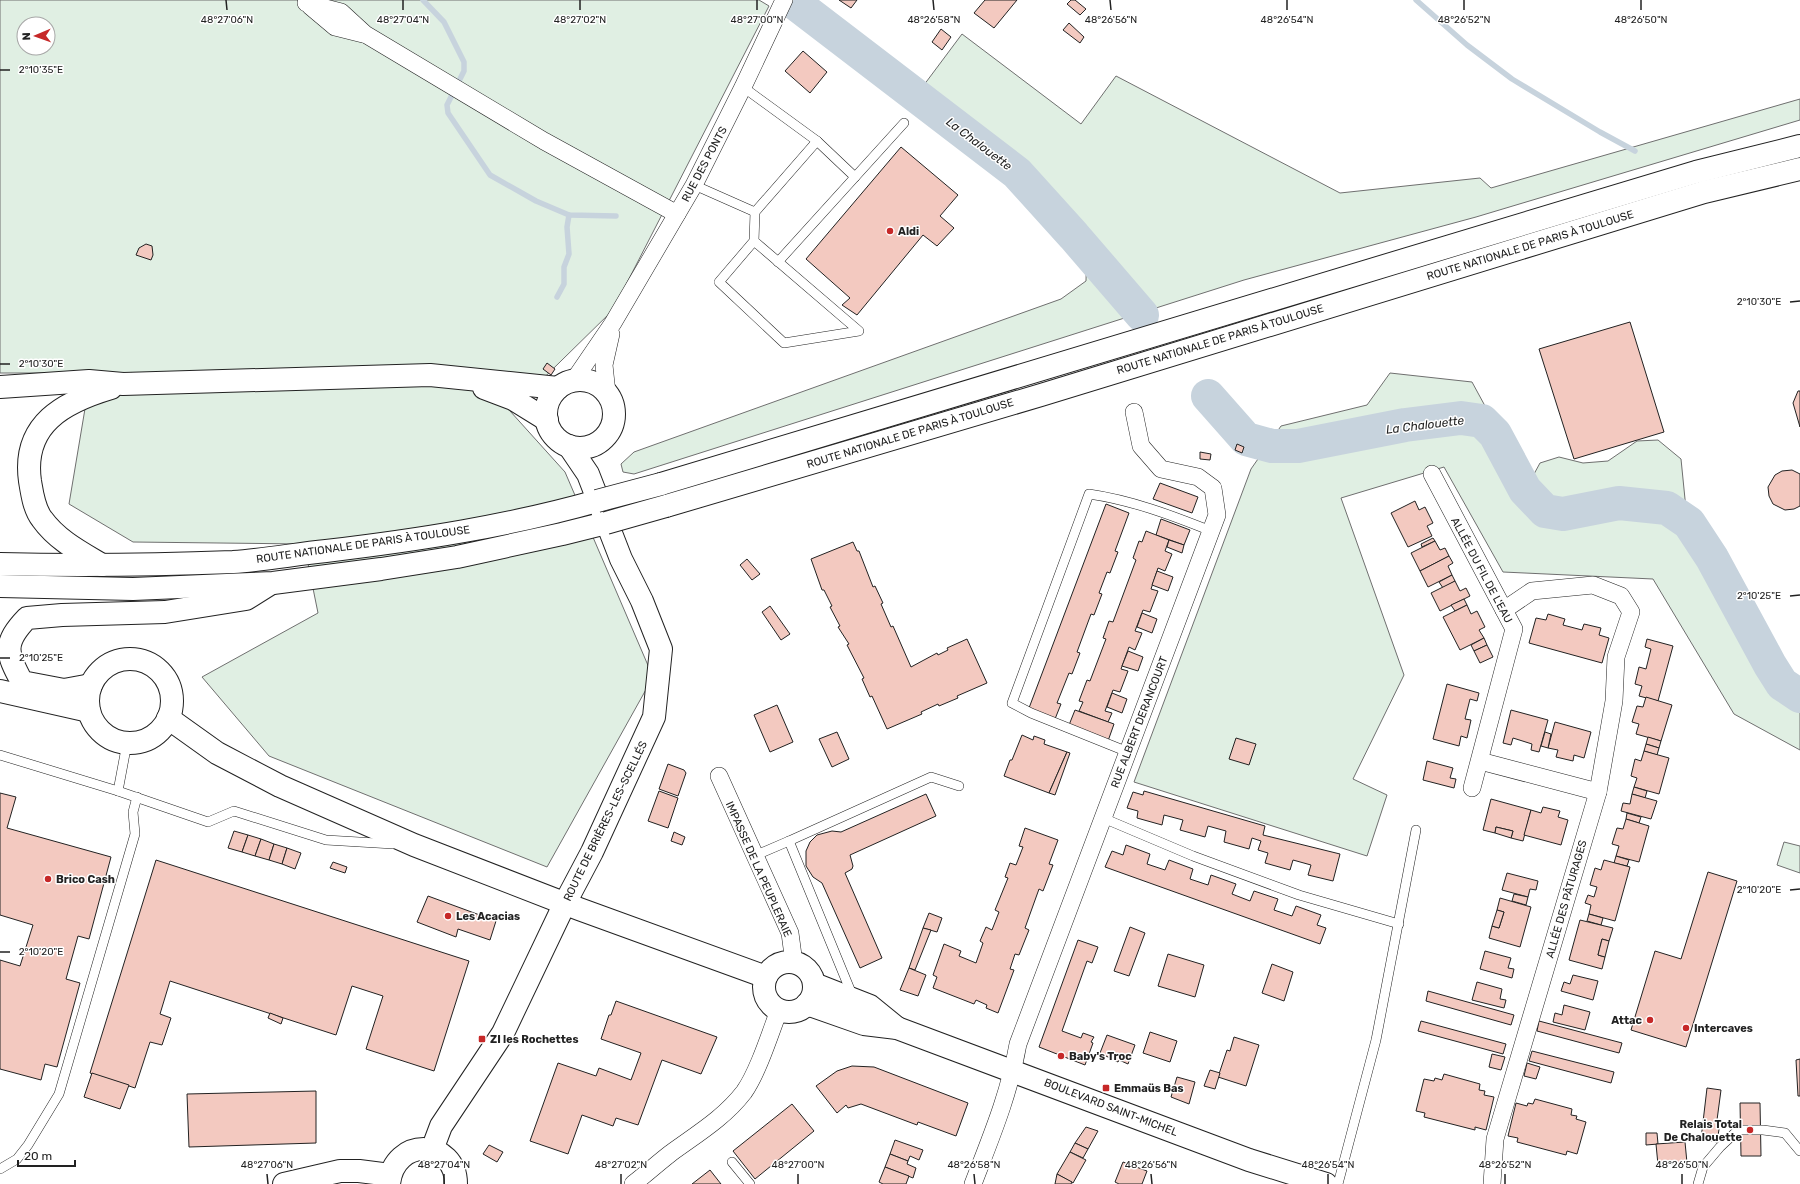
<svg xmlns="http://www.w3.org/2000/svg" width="1800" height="1184" font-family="Rubik,sans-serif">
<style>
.green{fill:#e0efe3;stroke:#6f6f6f;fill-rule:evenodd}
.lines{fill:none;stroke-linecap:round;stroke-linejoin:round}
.stream{stroke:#c7d3dd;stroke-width:5.5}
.river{stroke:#c7d3dd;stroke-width:34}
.building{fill:#f3c9c0;stroke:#222}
.lane-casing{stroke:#222;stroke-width:10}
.street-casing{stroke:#222;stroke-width:18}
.secondary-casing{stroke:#222;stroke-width:24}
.primary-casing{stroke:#222;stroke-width:24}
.lane{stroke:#fff;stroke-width:9}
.street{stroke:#fff;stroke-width:17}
.secondary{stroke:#fff;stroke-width:22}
.primary{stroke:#fff;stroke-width:22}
.primary-bridge-casing{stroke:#222;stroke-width:24;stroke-linecap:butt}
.primary-bridge{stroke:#fff;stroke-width:22}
.ticks{fill:none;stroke:#222;stroke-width:1.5}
.poi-dot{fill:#c62828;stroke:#fff;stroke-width:1.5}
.labels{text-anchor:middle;stroke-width:3;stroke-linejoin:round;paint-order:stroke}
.street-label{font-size:11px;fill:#222;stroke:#fff}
.poi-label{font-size:11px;font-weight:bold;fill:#222;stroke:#fff;text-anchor:start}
.water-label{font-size:12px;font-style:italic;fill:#222;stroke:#fff}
.ticks-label{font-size:10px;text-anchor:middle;fill:#222;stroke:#fff;stroke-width:3;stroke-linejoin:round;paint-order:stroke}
</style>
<rect width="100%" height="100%" fill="#fff"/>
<!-- green -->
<g class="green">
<path d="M0,0H759L769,6L613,310L510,411L565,472L653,677L547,867L269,756L202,677L318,613L304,544L133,542L69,504L91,373H0ZM24,24H48V48H24Z"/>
<path d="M962,34L1081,124L1116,76L1340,193L1480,178L1491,188L1800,99V120L1476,217L1244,280L634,474L623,472L621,464L634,452L1061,299L1086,281L1087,229L909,105Z"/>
<path d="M1390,373L1472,382L1528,485L1540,463L1559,457L1583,463L1608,461L1637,441L1658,440L1681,459L1686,509L1710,535L1777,667L1796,688L1800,683V750L1734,714L1653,579L1503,572L1444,467L1341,498L1404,675L1353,779L1387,795L1367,856L1134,782L1251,469L1281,426L1367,405Z"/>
<path d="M1784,842L1800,846V873L1777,865Z"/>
</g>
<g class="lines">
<!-- stream -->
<g class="stream">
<path d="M423,0L444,22L464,62V71L447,105L448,113L490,175L536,201L569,215L616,216"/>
<path d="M1416,0L1467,45L1512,79L1600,132L1635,151"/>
<path d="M557,297L564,284V267L569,254L567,227L569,215"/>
</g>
<!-- river -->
<g class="river">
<path d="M791,0L1017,173L1074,236L1142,315"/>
<path d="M1208,396L1246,439L1272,446H1298L1405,425L1461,418L1482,421L1495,434L1525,490L1545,511L1563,514L1619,503L1667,508L1689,523L1712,558L1770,665L1782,684L1800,696"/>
</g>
</g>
<!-- building -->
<g class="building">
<path d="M839,0H857L851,8Z"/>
<path d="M985,0H1017L994,28L974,13Z"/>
<path d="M1071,0H1075L1086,9L1080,15L1067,4Z"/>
<path d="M1069,23L1084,37L1080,43L1063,30Z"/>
<path d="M941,29L951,37L942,50L932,42Z"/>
<path d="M803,51L827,72L810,93L785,71Z"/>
<path d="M901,147L958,195L940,216L954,228L937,246L923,235L857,315L842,305L850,298L806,259Z"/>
<path d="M146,244L152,246L153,255L151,260L136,255L139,248Z"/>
<path d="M1630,322L1664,432L1574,459L1539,349Z"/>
<path d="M547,363L555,369L551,375L543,369Z"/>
<path d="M1798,391H1800V427L1793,403Z"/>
<path d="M1237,444L1244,447L1242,453L1235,450Z"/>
<path d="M1200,452L1211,454L1210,460L1200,459Z"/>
<path d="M1792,470L1800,474V506L1794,509L1785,510L1773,504L1769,496L1768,487L1775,475L1782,471Z"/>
<path d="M1160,483L1198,497L1192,513L1153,499Z"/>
<path d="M1415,501L1419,510L1425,507L1433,523L1427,526L1432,536L1408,547L1391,513Z"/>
<path d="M1106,504L1129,513L1115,551L1118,552L1110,573L1107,572L1099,593L1102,594L1094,615L1091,614L1077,652L1080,653L1072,674L1069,673L1057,703L1061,704L1055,719L1029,708Z"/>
<path d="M1161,519L1190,530L1184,545L1156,535Z"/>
<path d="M1146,531L1169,540L1165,551L1172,554L1165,571L1158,568L1151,589L1158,591L1150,612L1143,610L1135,631L1142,633L1135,650L1129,647L1121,669L1128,671L1120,692L1113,690L1105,711L1112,713L1108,722L1079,711L1083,702L1079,701L1087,680L1090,681L1106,639L1103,638L1109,621L1113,622L1136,560L1133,558L1139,541L1142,542Z"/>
<path d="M1433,538L1435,541L1422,547L1421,544Z"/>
<path d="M1169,540L1184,545L1182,553L1167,547Z"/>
<path d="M1435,541L1440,550L1445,548L1449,556L1420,571L1411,553Z"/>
<path d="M853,542L857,551H859L873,587L875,586L883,603L881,604L891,627L893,626L911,667L937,653L938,655L948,650L947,648L967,639L987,683L957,696L958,698L939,706L938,704L921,712L922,714L887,729L872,696L870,697L862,679L864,678L847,645L849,644L838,627L840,626L830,607L832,606L824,590H822L811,559Z"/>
<path d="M1449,556L1453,563L1448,566L1452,575L1428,587L1420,571Z"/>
<path d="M747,559L760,574L752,580L740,565Z"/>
<path d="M1157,571L1173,577L1168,591L1152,585Z"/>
<path d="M1452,575L1455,581L1443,588L1439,582Z"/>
<path d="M1455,581L1460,591L1466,588L1470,596L1440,611L1431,593Z"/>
<path d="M1464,599L1467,605L1455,611L1451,605Z"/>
<path d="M1467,605L1471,614L1477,611L1485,627L1479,630L1484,638L1460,650L1443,617Z"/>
<path d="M770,606L790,634L781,640L762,612Z"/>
<path d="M1142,613L1157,619L1152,633L1137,627Z"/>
<path d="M1548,614L1565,619L1563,625L1582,630L1584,624L1601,628L1599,635L1609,638L1602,663L1529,643L1536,618L1546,620Z"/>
<path d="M1484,638L1487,645L1474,651L1471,645Z"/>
<path d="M1647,639L1673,646L1658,701L1639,696L1642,686L1635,684L1639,667L1646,669L1651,649L1645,647Z"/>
<path d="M1487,645L1493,657L1480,663L1474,651Z"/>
<path d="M1128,651L1143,657L1138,671L1122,666Z"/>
<path d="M1447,684L1479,693L1477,701L1470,699L1465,719L1471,720L1467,738L1461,736L1459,746L1433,739Z"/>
<path d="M1112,693L1127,699L1122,713L1107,707Z"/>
<path d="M1646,697L1672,705L1661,741L1636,734L1639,724L1632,722L1637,706L1643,707Z"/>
<path d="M777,705L793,742L770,752L754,715Z"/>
<path d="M1075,710L1114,724L1108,741L1069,725Z"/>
<path d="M1511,710L1548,720L1539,752L1531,750L1532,744L1513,738L1511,745L1503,743Z"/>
<path d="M1555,722L1591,732L1584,758L1574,755L1573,761L1556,757L1558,750L1548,748Z"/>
<path d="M837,732L849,759L832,767L819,739Z"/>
<path d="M1545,732L1551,734L1548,748L1541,746Z"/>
<path d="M1022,735L1033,740L1034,736L1045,740L1044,744L1067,752L1049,793L1004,776L1010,760H1012Z"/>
<path d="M1648,737L1661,741L1659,748L1646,744Z"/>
<path d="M1236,738L1256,744L1249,765L1229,759Z"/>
<path d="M1646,744L1659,748L1657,755L1644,751Z"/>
<path d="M1644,751L1669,758L1659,794L1634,787L1637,778L1631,776L1635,759L1641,761Z"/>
<path d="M1067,752L1070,753L1055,795L1049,793Z"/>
<path d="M1427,761L1453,768L1450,778L1456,779L1454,788L1423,780Z"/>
<path d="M668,764L684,770L686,773L678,796L659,789Z"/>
<path d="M1634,787L1647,791L1645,798L1632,794Z"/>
<path d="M659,791L678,798L668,828L648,821Z"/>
<path d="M1144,791L1265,826L1263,835L1340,854L1333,881L1308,875L1311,865L1293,860L1290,870L1265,863L1268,853L1258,850L1261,841L1252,838L1249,849L1224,842L1226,831L1208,826L1205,837L1180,830L1183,820L1164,815L1162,825L1137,818L1138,811L1127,808L1133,792L1143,795Z"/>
<path d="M0,793L16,797L7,828L111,857L89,939L78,936L66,979L80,983L57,1067L45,1064L41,1080L0,1069V960L20,966L33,925L0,915Z"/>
<path d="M926,794L936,816L850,855L853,866L852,869L845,873L882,958L860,968L822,883L813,877L806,866V851L810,842L817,835L832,831L841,832Z"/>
<path d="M1632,794L1657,801L1651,819L1621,811L1623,803L1630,804Z"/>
<path d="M1491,799L1531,810L1523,841L1511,838L1513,831L1496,827L1495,833L1483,830Z"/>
<path d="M1543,807L1560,811L1558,817L1568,820L1561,845L1524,835L1531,810L1541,813Z"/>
<path d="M1627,813L1641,817L1639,823L1626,819Z"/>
<path d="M1626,819L1649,826L1639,862L1616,856L1619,846L1612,844L1617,828L1623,829Z"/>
<path d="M1496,827L1513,831L1511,838L1495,833Z"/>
<path d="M1025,828L1058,840L1049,864L1053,865L1043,891L1039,889L1025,928L1029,930L1019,955L1015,954L1010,969L1014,970L998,1013L986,1008L987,1005L976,1000L974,1004L933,988L937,977L933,975L944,944L961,951L959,956L976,963L983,943L980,941L986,927L992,930L999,912L995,910L1008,878L1005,877L1010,863L1016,865L1023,847L1019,846Z"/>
<path d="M234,831L248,835L242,852L228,848Z"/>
<path d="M674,832L685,837L682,845L671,841Z"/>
<path d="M248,835L261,839L255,856L242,852Z"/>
<path d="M261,839L274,844L269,860L255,856Z"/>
<path d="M274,844L287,848L282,864L269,860Z"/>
<path d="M1126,845L1150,854L1147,864L1165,870L1169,860L1193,869L1190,879L1208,885L1211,875L1236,884L1232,894L1250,901L1254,891L1278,899L1274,910L1292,916L1296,906L1321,915L1317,925L1326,928L1320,944L1105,867L1112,851L1123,855Z"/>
<path d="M287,848L301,853L295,869L282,864Z"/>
<path d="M1616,856L1629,860L1627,866L1614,863Z"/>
<path d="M156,860L469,961L434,1071L366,1049L383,996L352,986L336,1035L170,981L160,1014L171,1018L162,1045L150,1042L135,1088L90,1073Z"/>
<path d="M1604,860L1630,867L1615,921L1589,914L1591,905L1585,903L1588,895L1594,897L1597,887L1590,885L1595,868L1601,870Z"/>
<path d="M333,862L347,867L345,873L330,868Z"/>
<path d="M1708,872L1737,881L1686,1047L1631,1030L1655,951L1681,959Z"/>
<path d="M1507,873L1538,881L1536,890L1530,889L1528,897L1502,890Z"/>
<path d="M1514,894L1528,897L1526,905L1512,901Z"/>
<path d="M428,896L496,921L490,940L458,929L456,937L417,922Z"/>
<path d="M1500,898L1531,907L1520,947L1489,938L1492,926L1499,928L1504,912L1497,910Z"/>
<path d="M1497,910L1504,912L1499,928L1492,926Z"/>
<path d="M929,913L942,918L937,932L923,928Z"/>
<path d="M1589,914L1603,918L1601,925L1587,921Z"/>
<path d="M1580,920L1613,928L1609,941L1602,939L1598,955L1605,957L1602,969L1569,960Z"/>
<path d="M1130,927L1145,933L1129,976L1114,971Z"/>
<path d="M923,928L931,930L915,970L909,968Z"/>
<path d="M1602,939L1609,941L1605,957L1598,955Z"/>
<path d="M1078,940L1098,947L1092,963L1087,961L1062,1031L1081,1038L1083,1033L1094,1037L1091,1042L1093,1043L1085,1065L1039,1047Z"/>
<path d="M1485,951L1511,958L1508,968L1514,969L1512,978L1480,969Z"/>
<path d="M1168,954L1204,965L1195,997L1158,986Z"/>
<path d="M1272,964L1293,972L1284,1001L1262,993Z"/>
<path d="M909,968L926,975L918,996L900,990Z"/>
<path d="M1573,975L1598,981L1593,1000L1561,991L1564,982L1570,984Z"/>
<path d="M1477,982L1502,989L1500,999L1506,1000L1504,1008L1472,1000Z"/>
<path d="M1428,991L1514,1015L1511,1025L1426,1001Z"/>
<path d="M616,1001L717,1037L701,1074L662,1060L638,1125L616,1118L613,1126L582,1115L568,1154L530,1141L558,1063L596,1076L599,1068L631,1080L641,1053L601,1039L609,1015H611Z"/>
<path d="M1564,1005L1590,1012L1585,1030L1553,1022L1555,1013L1562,1015Z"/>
<path d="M270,1013L283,1018L281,1024L268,1018Z"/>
<path d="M1421,1021L1506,1044L1503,1054L1418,1031Z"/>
<path d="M1539,1021L1622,1043L1619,1053L1537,1031Z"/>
<path d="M1150,1032L1177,1041L1170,1062L1143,1053Z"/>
<path d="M1107,1035L1135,1045L1128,1064L1119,1060L1118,1062L1100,1053Z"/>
<path d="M1234,1037L1259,1045L1246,1086L1218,1077L1227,1050L1230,1051Z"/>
<path d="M1532,1051L1614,1072L1611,1083L1529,1061Z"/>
<path d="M1492,1054L1505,1057L1501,1070L1489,1067Z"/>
<path d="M1800,1059V1096H1798L1796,1060Z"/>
<path d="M1527,1063L1540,1067L1536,1079L1524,1076Z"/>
<path d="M852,1066L874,1067L968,1103L956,1136L918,1122L917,1125L861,1104L848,1108L846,1105L837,1113L816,1086L837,1071Z"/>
<path d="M1210,1070L1220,1073L1215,1089L1204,1086Z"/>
<path d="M92,1073L129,1085L120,1109L84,1097Z"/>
<path d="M1444,1074L1480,1084L1479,1090L1485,1091L1484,1095L1494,1097L1486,1130L1475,1127V1130L1424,1117L1425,1113L1416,1111L1424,1079L1434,1081L1435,1078L1442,1080Z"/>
<path d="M1177,1077L1195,1082L1189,1104L1171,1097Z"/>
<path d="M1707,1088L1721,1090L1717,1120L1720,1123L1717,1142L1701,1139Z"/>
<path d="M316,1091V1143L189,1147L187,1094Z"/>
<path d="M1535,1099L1572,1109L1571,1115L1577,1116L1576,1119L1586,1122L1577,1154L1567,1151L1566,1155L1517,1142L1518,1138L1508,1136L1516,1103L1527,1106L1528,1103L1533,1104Z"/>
<path d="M1740,1103H1760L1761,1156H1741Z"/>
<path d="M792,1104L814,1131L755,1179L733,1151Z"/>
<path d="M1086,1127L1098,1131L1088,1149L1075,1143Z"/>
<path d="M1646,1133H1657L1658,1144L1646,1145Z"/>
<path d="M895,1140L923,1150L919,1160L910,1156L908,1161L890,1154Z"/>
<path d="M1685,1142L1687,1163L1658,1165L1656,1144Z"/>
<path d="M1075,1143L1088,1149L1083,1158L1070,1152Z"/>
<path d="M489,1145L503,1152L497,1162L483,1154Z"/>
<path d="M1070,1152L1086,1160L1073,1183L1057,1174Z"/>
<path d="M890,1154L908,1161L907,1164L916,1168L913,1178L885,1167Z"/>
<path d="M1123,1162L1147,1171L1142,1184H1119L1115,1182Z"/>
<path d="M885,1167L909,1176L906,1184H883L879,1182Z"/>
<path d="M710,1170L721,1184H692Z"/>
<path d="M1057,1174L1072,1182L1071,1184H1055Z"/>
</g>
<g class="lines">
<!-- lane casing -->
<g class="lane-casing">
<g id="lane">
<path d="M743,87L817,141L855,177"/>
<path d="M694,185L755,212"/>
<path d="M754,241L859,331L784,343L719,282L754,241L755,212L817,141"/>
<path d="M778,262L904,123"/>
<path d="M1128,752L1031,713L1012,703L1089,494C1131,500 1171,515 1211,531"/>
<path d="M0,755L118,791L208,822L234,811L326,840L393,844"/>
<path d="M118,791L127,743"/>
<path d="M1103,818L1193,856L1299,895L1399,924"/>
<path d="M754,856L789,841"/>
<path d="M853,997L789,841L931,777L959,786"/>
<path d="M732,1162L750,1184"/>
<path d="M0,1169L17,1159L28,1145L59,1094L135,834L133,812L137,797"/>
<path d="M1338,1184L1376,1040L1416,830"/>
<path d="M1698,1184L1703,1167L1720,1147L1738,1130H1763L1785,1133L1800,1151"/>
</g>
</g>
<!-- street casing -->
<g class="street-casing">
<g id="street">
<path d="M306,3L341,12L365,34L544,141L677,214"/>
<path d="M310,6L335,27L363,34"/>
<path d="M574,380L613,323L694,185L743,87L784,0"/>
<path d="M607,393L604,365L611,334"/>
<path d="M1432,474L1514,629L1472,788"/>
<path d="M1480,761L1598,792"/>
<path d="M719,776L790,933L794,963"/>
<path d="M633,1184C646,1174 658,1163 671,1153C697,1134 724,1118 744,1092C758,1072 770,1034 779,1010"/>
<path d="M973,1184C991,1137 1009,1095 1018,1044L1217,515L1213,488L1198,477L1161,469L1141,446L1134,412"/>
<path d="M1492,1184L1495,1139L1598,792L1614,701L1616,657L1631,612L1621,596L1593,585L1532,591L1504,610"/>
</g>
</g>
<!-- secondary casing -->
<g class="secondary-casing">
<g id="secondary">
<circle cx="580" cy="414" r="34"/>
<circle cx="130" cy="701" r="42"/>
<path d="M168,718L217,753L280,786L414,845L579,909L766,977"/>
<circle cx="789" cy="987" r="25"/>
<path d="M814,984L870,1006L897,1028"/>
<path d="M807,1004L864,1024L897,1028L1249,1160L1326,1184"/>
<path d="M432,1150L441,1126L503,1033L565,903L592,852L654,717L661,649L642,601L621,559L588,474L569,446"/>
<path d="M284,1184L340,1171H359L390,1175"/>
<path d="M389,1184C394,1136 456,1139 456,1184"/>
</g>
</g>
<!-- primary casing -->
<g class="primary-casing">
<g id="primary">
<path d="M0,387L89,381L123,384L430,375L558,388"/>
<path d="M484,388L513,399L547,420"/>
<path d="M661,484L1696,172L1800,146"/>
<path d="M666,506L1041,395L1704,192L1800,169"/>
<path d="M0,564C78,566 155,565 233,562C264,560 296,554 326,551C418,540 509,526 597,501"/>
<path d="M102,565C80,552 57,540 42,519C34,509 32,493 30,481C22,424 64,402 111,388"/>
<path d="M0,586L133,589L273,583L381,569L457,557L562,534L606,523"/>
<path d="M91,685L64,690L22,682C6,653 3,643 27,618L62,615L165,612L246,599L270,584"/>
<path d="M0,691L89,711"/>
</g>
</g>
<!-- lane -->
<use href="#lane" class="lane"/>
<!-- street -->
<use href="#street" class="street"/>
<!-- secondary -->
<use href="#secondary" class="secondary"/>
<!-- primary -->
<use href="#primary" class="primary"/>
<!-- primary-bridge casing -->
<g class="primary-bridge-casing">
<g id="primary-bridge">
<path d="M597,501L661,484"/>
<path d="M606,523L666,506"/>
</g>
</g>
<!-- primary-bridge -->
<use href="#primary-bridge" class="primary-bridge"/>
</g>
<!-- ticks -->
<path class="ticks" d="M226,0L227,10M403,0V10M580,0V10M757,0V10M933,0L934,10M1110,0L1111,10M1287,0V10M1464,0V10M1641,0V10M0,70H10M1790,302L1800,301M0,364H10M1790,596L1800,595M0,658H10M1790,890L1800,889M0,952H10M267,1174L268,1184M444,1174V1184M621,1174V1184M798,1174V1184M974,1174L975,1184M1151,1174L1152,1184M1328,1174V1184M1505,1174V1184M1682,1174V1184"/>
<!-- markers -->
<g class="poi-dot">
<circle cx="890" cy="231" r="4"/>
<circle cx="48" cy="879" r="4"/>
<circle cx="448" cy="916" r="4"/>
<circle cx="1650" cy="1020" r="4"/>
<circle cx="1686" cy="1028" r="4"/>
<rect x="478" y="1035" width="8" height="8" rx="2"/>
<circle cx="1061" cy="1056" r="4"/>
<rect x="1102" y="1084" width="8" height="8" rx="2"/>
<circle cx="1750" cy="1130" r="4"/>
</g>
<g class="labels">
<!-- street labels -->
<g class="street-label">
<text transform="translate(704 164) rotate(-62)" y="4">RUE DES PONTS</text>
<text transform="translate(1530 245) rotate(-17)" y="4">ROUTE NATIONALE DE PARIS À TOULOUSE</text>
<text transform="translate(1220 339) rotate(-17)" y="4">ROUTE NATIONALE DE PARIS À TOULOUSE</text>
<text transform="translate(910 433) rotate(-17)" y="4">ROUTE NATIONALE DE PARIS À TOULOUSE</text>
<text transform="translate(363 544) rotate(-8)" y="4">ROUTE NATIONALE DE PARIS À TOULOUSE</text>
<text transform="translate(1482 570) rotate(62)" y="4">ALLÉE DU FIL DE L'EAU</text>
<text transform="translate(1139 722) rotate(-69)" y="4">RUE ALBERT DERANCOURT</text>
<text transform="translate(605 821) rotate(-64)" y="4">ROUTE DE BRIÈRES-LES-SCELLÉS</text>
<text transform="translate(759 869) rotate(66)" y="4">IMPASSE DE LA PEUPLERAIE</text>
<text transform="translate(1566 899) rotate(-74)" y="4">ALLÉE DES PÂTURAGES</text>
<text transform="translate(1111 1107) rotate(21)" y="4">BOULEVARD SAINT-MICHEL</text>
</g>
<!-- poi labels -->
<g class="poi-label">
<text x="898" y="235">Aldi</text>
<text x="56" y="883">Brico Cash</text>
<text x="456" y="920">Les Acacias</text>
<text x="1642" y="1024" text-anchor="end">Attac</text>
<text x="1694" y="1032">Intercaves</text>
<text x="490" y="1043">ZI les Rochettes</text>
<text x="1069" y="1060">Baby's Troc</text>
<text x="1114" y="1092">Emmaüs Bas</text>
<text x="1742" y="1128" text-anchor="end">Relais Total<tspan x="1742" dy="13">De Chalouette</tspan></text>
</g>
<!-- water labels -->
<g class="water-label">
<text transform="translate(979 144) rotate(37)" y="4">La Chalouette</text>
<text transform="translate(1425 425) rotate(-7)" y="4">La Chalouette</text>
</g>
</g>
<g class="ticks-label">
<text x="227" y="23">48°27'06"N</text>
<text x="403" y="23">48°27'04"N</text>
<text x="580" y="23">48°27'02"N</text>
<text x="757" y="23">48°27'00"N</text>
<text x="934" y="23">48°26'58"N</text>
<text x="1111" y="23">48°26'56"N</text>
<text x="1287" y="23">48°26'54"N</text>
<text x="1464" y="23">48°26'52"N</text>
<text x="1641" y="23">48°26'50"N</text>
<text x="41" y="73">2°10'35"E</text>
<text x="1759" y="305">2°10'30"E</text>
<text x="41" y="367">2°10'30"E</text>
<text x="1759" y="599">2°10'25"E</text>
<text x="41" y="661">2°10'25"E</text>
<text x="1759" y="893">2°10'20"E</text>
<text x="41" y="955">2°10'20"E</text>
<text x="267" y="1168">48°27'06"N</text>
<text x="444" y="1168">48°27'04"N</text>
<text x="621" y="1168">48°27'02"N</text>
<text x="798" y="1168">48°27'00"N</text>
<text x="974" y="1168">48°26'58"N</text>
<text x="1151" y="1168">48°26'56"N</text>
<text x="1328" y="1168">48°26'54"N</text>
<text x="1505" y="1168">48°26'52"N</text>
<text x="1682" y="1168">48°26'50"N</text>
</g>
<!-- north arrow -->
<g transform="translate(36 36) rotate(268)"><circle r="19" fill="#ffffff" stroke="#a7a7a7"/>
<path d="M0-3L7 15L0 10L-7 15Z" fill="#c62828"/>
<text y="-6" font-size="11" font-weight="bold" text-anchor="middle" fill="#222222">N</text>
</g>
<!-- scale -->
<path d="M18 1160v6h57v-6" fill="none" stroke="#222222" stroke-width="2"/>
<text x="24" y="1160" font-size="12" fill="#222222" stroke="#ffffff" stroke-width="3" paint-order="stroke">20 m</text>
</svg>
